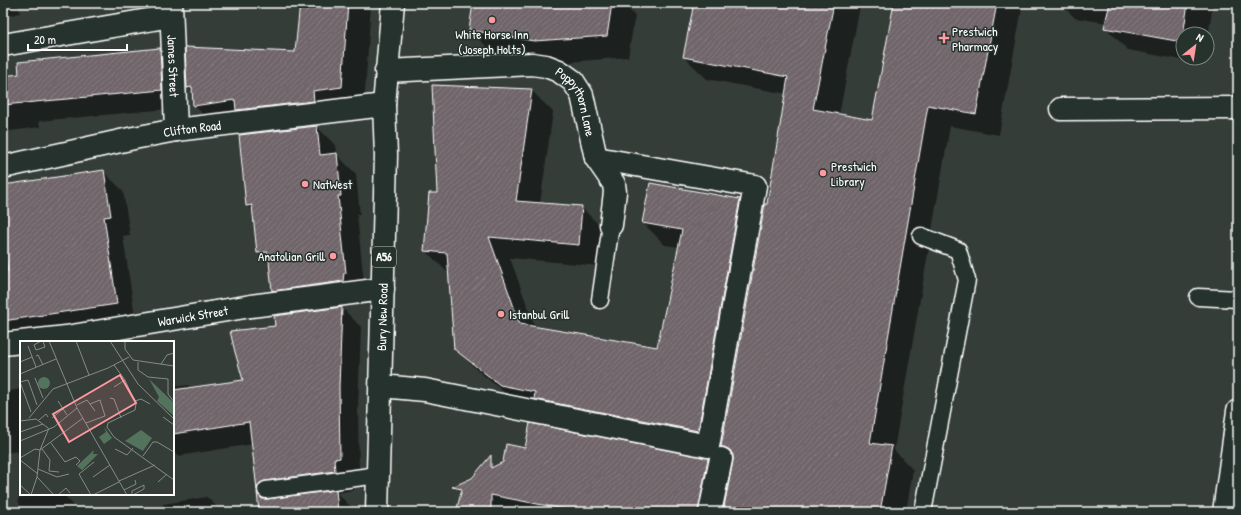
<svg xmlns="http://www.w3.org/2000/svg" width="1241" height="515" font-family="'Patrick Hand',sans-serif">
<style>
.shadow{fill:#0007}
.building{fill:url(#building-hatch);stroke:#fff}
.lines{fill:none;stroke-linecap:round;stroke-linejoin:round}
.lane-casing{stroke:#fff;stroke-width:19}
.street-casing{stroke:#fff;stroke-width:25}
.highway-casing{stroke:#fff;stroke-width:25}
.lane{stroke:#26332d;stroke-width:16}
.street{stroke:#26332d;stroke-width:22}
.highway{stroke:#26332d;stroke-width:22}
.poi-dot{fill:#ff9aa2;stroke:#26332d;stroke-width:1.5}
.labels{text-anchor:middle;stroke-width:3;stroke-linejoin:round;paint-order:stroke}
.shield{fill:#26332d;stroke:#bec2c0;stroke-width:1}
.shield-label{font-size:12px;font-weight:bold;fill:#fff}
.poi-label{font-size:13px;fill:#fff;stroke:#26332d;text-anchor:start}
.street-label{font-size:13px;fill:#fff;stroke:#26332d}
.inset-road{fill:none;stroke:#868b88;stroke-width:1}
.view{fill:#ff9aa2;fill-opacity:0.15;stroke:#ff9aa2;stroke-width:2}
.inset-edge{fill:none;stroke:#fff;stroke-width:2}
</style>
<defs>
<pattern id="building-hatch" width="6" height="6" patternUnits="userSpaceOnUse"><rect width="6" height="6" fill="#70656a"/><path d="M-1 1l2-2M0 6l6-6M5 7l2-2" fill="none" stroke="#857c80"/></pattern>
</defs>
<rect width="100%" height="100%" fill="#353d39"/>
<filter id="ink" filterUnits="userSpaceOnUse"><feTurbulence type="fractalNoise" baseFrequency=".025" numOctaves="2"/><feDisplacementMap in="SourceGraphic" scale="8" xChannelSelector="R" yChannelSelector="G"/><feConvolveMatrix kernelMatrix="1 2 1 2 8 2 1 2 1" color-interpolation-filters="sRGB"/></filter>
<g filter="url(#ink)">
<!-- shadow -->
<g class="shadow">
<path d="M3,3H18L20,13L3,17Z"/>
<path d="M111,3H149V7L116,9Z"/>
<path d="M301,3H371L364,108L335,112L336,122L259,132L250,123L215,127L194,105L193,93L188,87L296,53Z"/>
<path d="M474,3H623L635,16L628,57L557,63L492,52L470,30Z"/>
<path d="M695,3H857L860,6L839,115L873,121L895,3H1023L999,135L950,126L894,450L913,470L906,512H458L504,462L526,450L531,425L708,459L730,481L734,459L721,446L719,452L522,407L477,370L455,348L449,272H447L425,250L438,195L531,90L553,112L540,204L581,207L603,229L600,266L510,258L535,327L658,348L680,247L665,245L643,223L739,200L762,223L768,205L787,94L707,79L684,57Z"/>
<path d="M1060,3H1213L1207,45V34H1183V58H1205L1204,64L1128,50L1106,28L1107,23L1075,18Z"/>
<path d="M160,49L178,67L179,108L39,121L40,127L3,132V77Z"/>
<path d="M317,127L336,146L337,155L356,174L360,215H357L365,292L292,310L272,290L270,265L258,253L253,211L247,205Z"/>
<path d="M104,172L123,191L130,235L123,236L136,323L3,343V186Z"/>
<path d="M342,308L361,327L358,407L359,478H353L354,490L337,493L356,512H270L284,498L266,480L253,444L178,456L173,451V387L188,385L191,388L244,381L276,327L275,317Z"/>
<path d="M21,389V451L3,453V392Z"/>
<path d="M44,494H63L80,512H21L18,498Z"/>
<path d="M207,497L222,512H165L163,504Z"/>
</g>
<!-- building -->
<g class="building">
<path d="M300,3H348L342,87L313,91L314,101L236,110L235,100L193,106L192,87L187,88L185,47L295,52Z"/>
<path d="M473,3H612L607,36L534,41L469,30Z"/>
<path d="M694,3H834L813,109L872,120L894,3H997L976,114L928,105L870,443L892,446L880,512H723L733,461V455L730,450L724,447H721L765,204H767L788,77L683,57Z"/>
<path d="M1110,3H1188L1182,42L1104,28Z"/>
<path d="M160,48L162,90L3,105V76L19,74L18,62Z"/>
<path d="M432,85L532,89L516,201L582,206L579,245L489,237L520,324L657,347L682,230L642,223L650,183L740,199L698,431L534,399L535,392L500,385L454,349L447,253L424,251L429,193H437Z"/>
<path d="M317,126L320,155L337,153L341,196H338L346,273H344L343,281L272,291L268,252L257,253L252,205L246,206L239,135Z"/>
<path d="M104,170L111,216L104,217L117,304L3,321V272L8,271L3,242V185Z"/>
<path d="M342,307L339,387L340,458L334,459L335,471L265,481L260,483L257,490L249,422L173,434V390L243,380L235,352L230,331L275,326L274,316Z"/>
<path d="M530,423L708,458L698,512H579L491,495V512H456L462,489L452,487L472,478L491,455V468L503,462L506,444L525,448Z"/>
<path d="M336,490L338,512H259L257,492L262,499H267Z"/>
</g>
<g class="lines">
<!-- lane casing -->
<g class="lane-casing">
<g id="lane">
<path d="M921,236L958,250L967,280L923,512"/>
<path d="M1198,297L1238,299"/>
<path d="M600,300L611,225"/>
<path d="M266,490L378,475"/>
</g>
</g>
<!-- street casing -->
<g class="street-casing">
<g id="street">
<path id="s1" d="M171,3L176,130"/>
<path d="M3,45L171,16"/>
<path id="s2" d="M386,71L532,64L546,66L559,71L573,81L582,95L596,158L614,184L615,192L611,225"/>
<path d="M1061,109L1238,108"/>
<path id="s3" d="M3,167L134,138L176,130L384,105"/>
<path id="s4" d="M3,344L66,337L251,306L383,289"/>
<path d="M381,386L425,390L708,446L755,186L596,158"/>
<path d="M710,512L721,459"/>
<path d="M1224,512L1238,411"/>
</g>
</g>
<!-- highway casing -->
<g class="highway-casing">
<g id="highway">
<path id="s5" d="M377,512L386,155L384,105L393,3"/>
</g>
</g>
<!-- lane -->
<use href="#lane" class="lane"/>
<!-- street -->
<use href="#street" class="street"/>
<!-- highway -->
<use href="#highway" class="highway"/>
</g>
</g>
<!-- markers -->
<g class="poi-dot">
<circle cx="492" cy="20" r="4"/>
<path d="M942 32h4v4h4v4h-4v4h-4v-4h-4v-4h4z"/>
<circle cx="823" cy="173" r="4"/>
<circle cx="305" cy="184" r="4"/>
<circle cx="333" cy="256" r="4"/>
<circle cx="501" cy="314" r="4"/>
</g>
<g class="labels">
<!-- shield labels -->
<rect class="shield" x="372" y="247" width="24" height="20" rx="3"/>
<g class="shield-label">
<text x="384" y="261">A56</text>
</g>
<!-- poi labels -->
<g class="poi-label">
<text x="952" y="36">Prestwich<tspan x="952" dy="15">Pharmacy</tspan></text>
<text x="492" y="39" text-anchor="middle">White Horse Inn<tspan x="492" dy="15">(Joseph Holts)</tspan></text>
<text x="831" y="171">Prestwich<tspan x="831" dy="15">Library</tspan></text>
<text x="313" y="189">NatWest</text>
<text x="325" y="261" text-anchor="end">Anatolian Grill</text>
<text x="509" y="319">Istanbul Grill</text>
</g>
<!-- street labels -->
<g class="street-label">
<text dy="5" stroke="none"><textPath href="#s1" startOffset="63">James Street</textPath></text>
<text dy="5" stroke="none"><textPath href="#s2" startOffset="211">Poppythorn Lane</textPath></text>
<text dy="5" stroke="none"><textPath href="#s3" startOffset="193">Clifton Road</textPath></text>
<text dy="5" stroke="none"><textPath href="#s4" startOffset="192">Warwick Street</textPath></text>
<text dy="5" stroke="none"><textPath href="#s5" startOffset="195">Bury New Road</textPath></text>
</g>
</g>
<!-- overview -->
<g transform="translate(20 341)">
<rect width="154" height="154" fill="#353d39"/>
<path d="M121,89L132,97L123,110L105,100Z" fill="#54735c"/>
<path d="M129,38L154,62V75L137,60L139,56ZM84,86L92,97L84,103L79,96L86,91Z" fill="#54735c"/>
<path d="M74,109L73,113H78L62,129L57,125Z" fill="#54735c"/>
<path d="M18 42a6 6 0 1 1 12 0a6 6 0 1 1-12 0Z" fill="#54735c"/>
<path class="inset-road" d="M21,0L14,4L16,9L25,6L23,0M29,0L57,67L107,154M56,0L69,34M90,0L118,43L154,78M105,0V8L113,19L154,25M8,5L16,26M16,15L18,14L23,24M0,21L12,16M118,21V29L128,36L148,38V53L154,61M141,23L147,14L154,12M94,24L105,39L116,63L115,69L88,82L87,86L94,96L154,139M0,33L36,18M15,37L23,57M0,41L8,39L17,64M0,41L11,71M94,46L105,39M90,57L94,58L101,77M38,60L47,74M115,60L121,58L130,63M57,64L67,59L75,70M143,76L154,84M9,77L33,48L88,27L109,16M32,77L43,68M19,79L26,73L28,76M0,80L16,78L28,87M66,82L85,75L80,59L70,63M0,91L23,83M0,100L34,86L57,67M31,102L45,121L56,116L60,120L56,124M22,108L30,119L29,130L39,131M95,108L107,114L113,107M123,115L133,101H137L154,111M0,117L15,108L20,109L63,77M0,119L18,133M18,128L37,136L49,133M17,136L34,154M73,136L90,124M99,140L135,124M138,141L147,133M0,144L11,154M104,149L116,143L115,139M11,154L17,136L20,109L29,87M38,154L46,147L50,152M71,154L59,133L74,121M73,154L99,141M112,154V150L124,144V148L113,154"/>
<path class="view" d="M100,34L116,62L49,101L33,73Z"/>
<rect width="154" height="154" class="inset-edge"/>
</g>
<!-- margin -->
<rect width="1241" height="515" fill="none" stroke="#26332d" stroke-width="16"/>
<rect x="8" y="8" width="1225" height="499" fill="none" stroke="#fff" stroke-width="1.5" filter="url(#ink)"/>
<!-- north arrow -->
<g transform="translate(1195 46) rotate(30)"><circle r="19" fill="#26332d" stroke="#7d8581"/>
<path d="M0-3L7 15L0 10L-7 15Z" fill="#ff9aa2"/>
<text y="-6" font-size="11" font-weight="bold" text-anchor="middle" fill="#ffffff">N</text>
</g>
<!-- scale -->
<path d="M28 44v6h99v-6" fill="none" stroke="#ffffff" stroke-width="2"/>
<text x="34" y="44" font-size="12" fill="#ffffff" stroke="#26332d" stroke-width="3" paint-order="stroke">20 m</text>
</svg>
